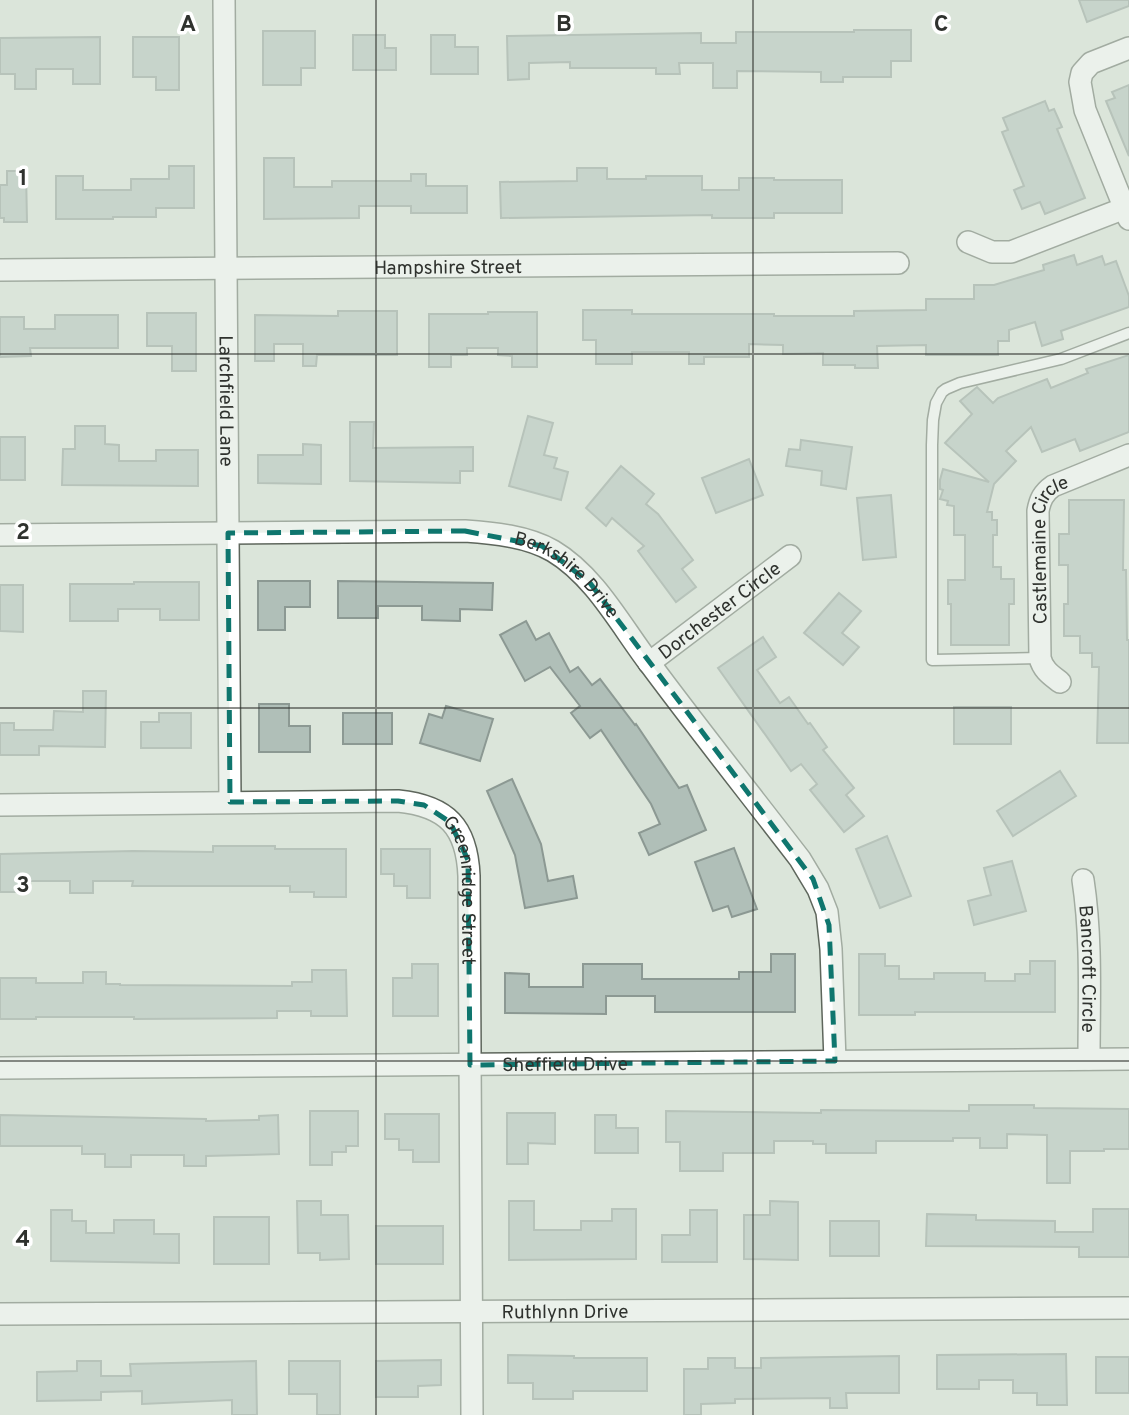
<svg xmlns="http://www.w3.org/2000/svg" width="1129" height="1415" font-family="Overpass,sans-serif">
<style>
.building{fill:#b0bfb8;stroke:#8c9993;stroke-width:2}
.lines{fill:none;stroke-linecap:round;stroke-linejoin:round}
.lane-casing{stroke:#5e665c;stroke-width:13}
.street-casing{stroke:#5e665c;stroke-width:24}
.lane{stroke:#fff;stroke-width:10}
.street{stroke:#fff;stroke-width:21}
.marked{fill:none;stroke:#0f766e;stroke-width:5;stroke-dasharray:14 9;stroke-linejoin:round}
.grid{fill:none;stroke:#2f322e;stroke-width:2;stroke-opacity:0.55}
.labels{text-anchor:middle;stroke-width:7;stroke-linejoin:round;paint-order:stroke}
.street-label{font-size:19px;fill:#2f322e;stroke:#fff}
.grid-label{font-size:23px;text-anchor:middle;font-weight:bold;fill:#2f322e;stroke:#fff;stroke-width:7;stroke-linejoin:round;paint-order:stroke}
</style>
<rect width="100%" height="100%" fill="#dbe5da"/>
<!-- building -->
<g class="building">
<path d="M1079,0H1129V6L1087,22Z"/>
<path d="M854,30H911V61H891V77H843V82H821V72L737,71V88H713V63H679L680,74H656V68H570V62L529,63V79L508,80L507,36L701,33V43H736V32H854Z"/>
<path d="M263,31H315V68H301V85H263Z"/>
<path d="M353,35H385V48H396V70H353Z"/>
<path d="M431,35H455V47H478V74H431Z"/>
<path d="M100,37V84H73V69H36V89H15V74H0V38Z"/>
<path d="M133,37H179V90H156V77H133Z"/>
<path d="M1129,85V156L1106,101L1115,98L1112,92Z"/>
<path d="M1045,101L1049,111L1054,109L1062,127L1057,129L1085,198L1045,214L1040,202L1022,209L1014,190L1024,186L1002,132L1008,130L1003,118Z"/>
<path d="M264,158H294V187H332V181H411V174H426V186H467V213H411V206H359V218L264,219Z"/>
<path d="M169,166H194V208H156V217H113V219H56V176H83V190H131V179H169Z"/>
<path d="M577,168H607V179H646V176H702V190H739V178H774V180H842V213H774V218H712V215L501,218L500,182L577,181Z"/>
<path d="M7,171H26L27,222H4V218H0V185H7Z"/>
<path d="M1074,255L1077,265L1102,256L1105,265L1116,261L1129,296V307L1061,331L1063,339L1042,346L1035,322L1009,330V341H998V355H926V345L877,346L878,368H855V365H823V353L783,354V345L749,344V357H704V364H689V352H632V364H596V340H583V310H632V314H774V316H854V311L926,310V299H974V285H994L1044,270L1043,265Z"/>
<path d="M338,311H397V355H317L316,366H303V344H274V361H255V315L338,316Z"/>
<path d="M488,312H537V367H512V356L498,355V348H467V355H451V367H429V314H488Z"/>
<path d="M147,313H196V371H172V346H147Z"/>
<path d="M55,315H118V348H30L31,356L0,357V317H24V329H55Z"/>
<path d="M1129,355V432L1080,451L1075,439L1042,452L1031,427L1006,451L1016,461L994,484L987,512H992V520H997V535H993V567H1001V579H1014V604H1009V645H951V604H948V580H965V535H954V506L947,505L948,501L940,499L943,490L940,489V480L943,469L989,482L945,443L972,414L960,401L977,387L993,403L998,398L1047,379L1051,388L1088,373L1086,369Z"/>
<path d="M528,416L553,423L544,455L557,458L554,468L568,472L561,500L509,486Z"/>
<path d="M350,422H374L373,448L473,447V471H460V483L350,481Z"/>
<path d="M75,426H105V444L119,445V461H156V450H198V486L62,485L63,449H75Z"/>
<rect x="0" y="437" width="25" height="43"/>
<path d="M801,440L852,447L846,489L821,485L822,471L786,466L789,449L800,450Z"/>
<path d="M303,444L321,445V484L258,483V455H303Z"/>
<path d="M749,459L763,495L716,513L702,478Z"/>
<path d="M621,466L654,494L646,504L658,514L693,560L682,569L696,587L676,602L638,551L644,546L612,518L606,526L586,508Z"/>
<path d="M891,495L896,557L863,560L857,498Z"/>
<path d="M1069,500H1124L1123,570H1126L1127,640H1129V743H1097L1099,667H1092V653H1080V636H1064V604H1068V565H1059V534H1069Z"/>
<path d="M258,581H310V607H285V630H258Z"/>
<path d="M338,581L493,583L492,610L460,609V621L422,620V606H378V618H338Z"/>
<path d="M134,582H199V620H160V609H118V621H70V584H134Z"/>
<path d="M0,585H23V632L0,631Z"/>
<path d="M839,593L861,611L842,633L859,647L843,665L804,633Z"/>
<path d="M526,621L536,640L549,633L570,672L578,667L592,685L600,679L635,725L636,724L679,788L687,785L706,830L649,855L639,833L660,824L651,804L601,730L590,738L571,713L580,706L550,667L525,681L500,635Z"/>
<path d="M763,637L776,657L757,670L780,703L789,697L808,724L810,723L827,747L823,750L854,788L846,795L864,816L844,832L810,790L817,784L801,764L791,771L718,668Z"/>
<path d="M83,691H106L105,747L39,746V755H0V723H14V730H53L54,711L83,712Z"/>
<path d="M259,704H289V726H310V752H259Z"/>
<path d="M446,706L493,719L480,761L420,743L429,714L442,718Z"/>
<rect x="954" y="707" width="57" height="37"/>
<path d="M159,713H191V748H141V722H159Z"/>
<rect x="343" y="713" width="49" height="31"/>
<path d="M1060,771L1076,796L1013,836L997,811Z"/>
<path d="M512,779L541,844L548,881L573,876L577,898L525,908L515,855L487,791Z"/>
<path d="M887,836L911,896L880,908L856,849Z"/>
<path d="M213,846H275V849H346V897H314V892H290V886H132L133,881H93V893H70V881H19L20,892H0V854L133,851L213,852Z"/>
<path d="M734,848L757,909L732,917L728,906L713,911L695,862Z"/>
<path d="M381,849H430V898H407V886H394V874H381Z"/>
<path d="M1012,861L1026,911L974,925L968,901L991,895L984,868Z"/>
<path d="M771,954H795V1012H655V996H606V1014L505,1013V973L529,974V987H583V964H642V979H739V972H771Z"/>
<path d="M859,954H885V966H899V979H934V973H985V981H1015V974H1030V961H1055V1012H915V1015H859Z"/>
<path d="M412,964H438V1016H393V978H412Z"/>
<path d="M312,970H346L347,1016H311V1011H277V1018L134,1019V1017H36V1019H0V978H36V983H83V972H106V984H120V985L292,986V982H312Z"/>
<path d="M969,1105H1034V1108L1129,1109V1149H1104V1151H1070V1183H1047V1135L1007,1134V1148H980V1138H953V1141H876V1153H826V1144H813V1141H774V1153H723V1171H680V1142H666V1111L821,1113V1110L969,1111Z"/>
<path d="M310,1111H358V1146H346V1152H332V1165H310Z"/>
<path d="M507,1113H555V1144L528,1143V1164H507Z"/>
<path d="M385,1114H439V1162H413V1150H399V1139H385Z"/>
<path d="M0,1115L206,1119V1121L259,1120V1116L278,1115L279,1154L206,1156V1166H184V1155H131V1167H105V1154H82V1146H0Z"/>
<path d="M595,1115H616V1128H638V1153H595Z"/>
<path d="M297,1201H321V1215H348L349,1259L320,1260V1253H298Z"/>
<path d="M509,1201H534V1230H581V1221H612V1209H636V1259L509,1260Z"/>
<path d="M770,1201L798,1202V1260L744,1259V1215H770Z"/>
<path d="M1093,1209H1129V1257H1079V1247L926,1246L927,1214L976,1215V1220L1055,1221V1232H1093Z"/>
<path d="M51,1210H72V1221H86V1233H114V1220H154V1234H179V1263L51,1261Z"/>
<path d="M690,1210H717V1262H662V1235H690Z"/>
<rect x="214" y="1217" width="55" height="47"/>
<rect x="830" y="1221" width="49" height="35"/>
<rect x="376" y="1226" width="67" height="38"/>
<path d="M1066,1354L1067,1405H1037V1393H1013V1380H979V1389H937V1355Z"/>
<path d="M508,1355L574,1356V1358H647V1391H573V1399H533V1383H508Z"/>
<path d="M899,1356V1393H846L847,1408H830V1398L735,1399V1403L701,1404V1415H684V1369H708V1358H735V1368H761V1358Z"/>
<rect x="1096" y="1357" width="33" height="36"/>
<path d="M441,1360V1385L418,1386V1397H376V1361Z"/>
<path d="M77,1361H101V1376H131L130,1364L256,1361L257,1415H232V1400L142,1404V1391L101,1392V1400L37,1401V1372L77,1371Z"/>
<path d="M289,1361H340V1415H317V1394H289Z"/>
</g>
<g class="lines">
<!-- lane casing -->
<g class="lane-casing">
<path id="lane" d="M1040,658L932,660V445L933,420L936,403L942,392L946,389L960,383L1061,359L1129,333"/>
</g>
<!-- street casing -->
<g class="street-casing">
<g id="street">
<path id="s1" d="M224,0L230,802"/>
<path d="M1129,48L1091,63L1082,73L1080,82L1085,110L1129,219"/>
<path d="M968,242L992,252H1011L1125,208"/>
<path id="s2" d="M0,270L898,263"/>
<path id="s3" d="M0,535L465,531C493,533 527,536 553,551C595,576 621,626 650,664C699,730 750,794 800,859L818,889L827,912L831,949L835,1061"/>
<path id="s4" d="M649,663L790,556"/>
<path id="s5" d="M1060,682C1051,675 1043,670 1040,658L1038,511C1040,500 1043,493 1053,486L1129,455"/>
<path id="s6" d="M0,805L398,801C447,806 467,827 469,876L472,1415"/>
<path id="s7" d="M1083,880C1092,939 1089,1000 1089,1059"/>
<path id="s8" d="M0,1068L1129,1059"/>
<path id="s9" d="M0,1314L1129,1308"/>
</g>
</g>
<!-- lane -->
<use href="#lane" class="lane"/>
<!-- street -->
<use href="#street" class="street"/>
</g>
<!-- marked area -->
<path d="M0 0H1129V1415H0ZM465,531L542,546L590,583L813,879L829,925L835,1061L470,1065L468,860L450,822L424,805L398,801L230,802L228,533Z" fill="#dbe5da" fill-opacity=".55" fill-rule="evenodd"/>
<path class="marked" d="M465,531L542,546L590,583L813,879L829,925L835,1061L470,1065L468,860L450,822L424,805L398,801L230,802L228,533Z"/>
<!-- grid -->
<path class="grid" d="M376,0V1415M753,0V1415M0,354H1129M0,708H1129M0,1061H1129"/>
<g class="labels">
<!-- street labels -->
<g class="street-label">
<text dy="7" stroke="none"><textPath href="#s2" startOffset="448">Hampshire Street</textPath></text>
<text dy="7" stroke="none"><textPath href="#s1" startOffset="401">Larchfield Lane</textPath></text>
<text dy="7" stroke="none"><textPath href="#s5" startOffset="145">Castlemaine Circle</textPath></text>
<text dy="7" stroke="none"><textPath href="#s3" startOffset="581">Berkshire Drive</textPath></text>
<text dy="7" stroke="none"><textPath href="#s4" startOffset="88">Dorchester Circle</textPath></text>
<text dy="7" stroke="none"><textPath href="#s6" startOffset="527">Greenridge Street</textPath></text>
<text dy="7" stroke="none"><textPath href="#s7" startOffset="89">Bancroft Circle</textPath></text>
<text dy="7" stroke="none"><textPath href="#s8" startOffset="565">Sheffield Drive</textPath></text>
<text dy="7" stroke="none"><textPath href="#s9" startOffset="565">Ruthlynn Drive</textPath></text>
</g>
</g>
<g class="grid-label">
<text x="188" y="31">A</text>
<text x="564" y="31">B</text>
<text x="941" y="31">C</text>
<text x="23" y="185">1</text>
<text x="23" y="539">2</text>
<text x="23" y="892">3</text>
<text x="23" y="1246">4</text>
</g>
</svg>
